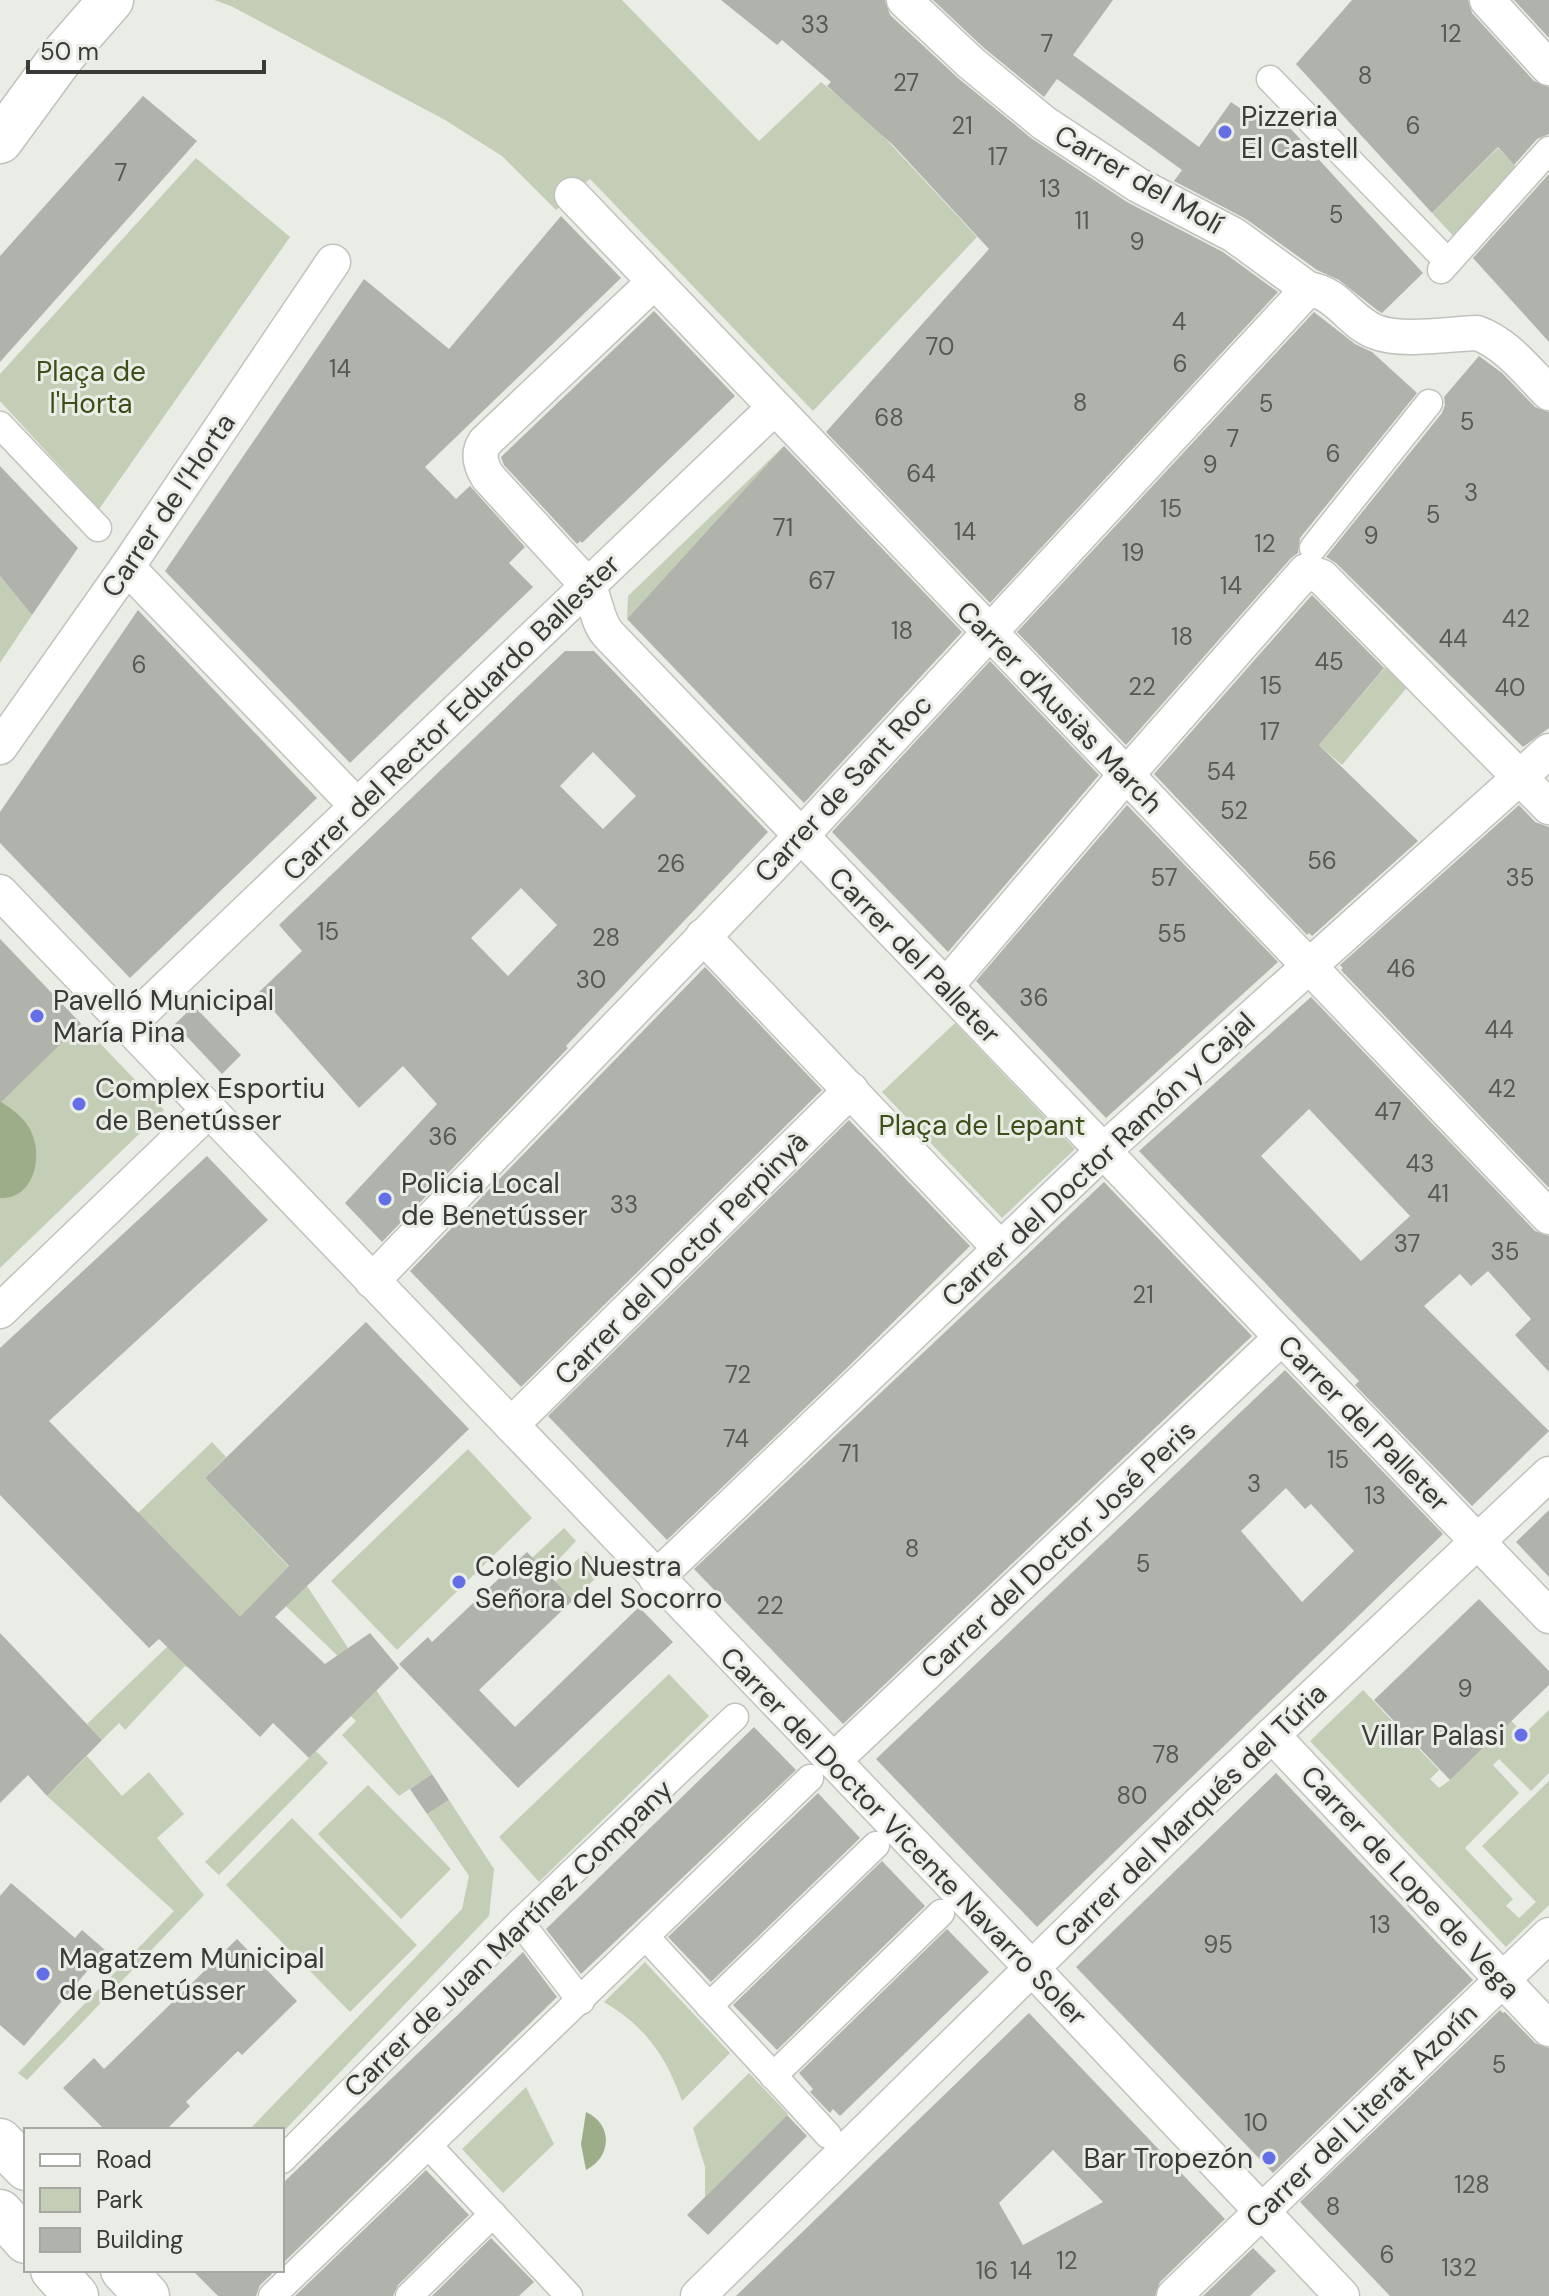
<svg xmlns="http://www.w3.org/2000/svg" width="1549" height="2296" font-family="'DM Sans',sans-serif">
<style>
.green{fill:#c4ceb6}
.water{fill:#9ead89}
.building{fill:#b0b3ac;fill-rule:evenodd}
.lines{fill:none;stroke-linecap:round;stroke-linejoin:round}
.pedestrian-casing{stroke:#c0c3bd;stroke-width:29}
.minor-casing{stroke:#c0c3bd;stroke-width:37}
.tertiary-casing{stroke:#c0c3bd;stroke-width:47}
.pedestrian{stroke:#fff;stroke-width:26}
.minor{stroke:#fff;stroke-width:34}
.tertiary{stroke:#fff;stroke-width:44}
.poi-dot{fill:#646fe7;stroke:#eaede6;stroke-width:3}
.labels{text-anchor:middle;stroke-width:6;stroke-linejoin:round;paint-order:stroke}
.number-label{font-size:24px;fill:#585955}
.poi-label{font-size:28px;fill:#3a3b38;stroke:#eaede6;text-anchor:start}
.street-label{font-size:28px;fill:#3a3b38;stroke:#eaede6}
.park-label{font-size:28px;fill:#3d4f19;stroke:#eaede6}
</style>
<rect width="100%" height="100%" fill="#eaede6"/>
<!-- green -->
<g class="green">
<path d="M214,0H622L759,141L821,82L872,124L977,237L813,411L590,179L556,210L502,156L445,120L231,6Z"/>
<path d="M1498,148L1520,171L1457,240L1432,213Z"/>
<path d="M196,158L290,237L99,509L0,401V374Z"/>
<path d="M786,444L627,619L628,596Z"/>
<path d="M0,576L32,615L0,663Z"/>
<path d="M1388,664L1409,685L1342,765L1319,745Z"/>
<path d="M0,939L164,1110L0,1268Z"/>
<path d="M955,1023L1075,1149L1002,1218L882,1092Z"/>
<path d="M212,1442L226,1457L205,1478L307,1586L432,1774L399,1796L342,1735L356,1721L321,1687L344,1662L268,1589L191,1669L185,1666L125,1730L119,1723L102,1740L87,1724L169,1645L138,1513Z"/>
<path d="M468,1449L532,1518L397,1650L331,1581Z"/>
<path d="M564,1528L576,1541L546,1573L532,1558Z"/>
<path d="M586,1551L604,1570L573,1600L555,1582Z"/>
<path d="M669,1674L709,1716L539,1882L499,1837Z"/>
<path d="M1363,1690L1439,1770L1430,1779L1439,1788L1450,1780L1495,1737L1468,1710L1484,1693L1524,1734L1549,1710V1773L1531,1791L1499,1759L1493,1765L1519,1793L1465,1848L1513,1899L1506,1906L1519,1918L1536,1902L1482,1846L1549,1781V1905L1506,1947L1310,1741Z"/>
<path d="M316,1751L328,1763L219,1875L205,1862Z"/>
<path d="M87,1756L122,1796L149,1772L184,1814L157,1838L204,1895L27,2080L18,2073L174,1911L47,1796Z"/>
<path d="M368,1785L451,1869L401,1919L318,1834Z"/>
<path d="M449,1800L494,1869L489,1916L282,2133V2130H249L462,1909L469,1876L427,1814Z"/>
<path d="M292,1818L417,1945L350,2012L226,1885Z"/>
<path d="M645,1962L730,2053L682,2101C666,2056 646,2027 604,2002Z"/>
<path d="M749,2073L788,2114L705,2197V2167L693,2128Z"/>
<path d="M526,2087L554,2144L503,2193L462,2149Z"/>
</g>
<!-- water -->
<g class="water">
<path d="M0,1101C10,1108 21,1115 28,1126C45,1151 36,1200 0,1198Z"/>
<path d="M586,2112C613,2124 612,2157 586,2170L581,2144Z"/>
</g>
<!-- building -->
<g class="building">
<path d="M721,0H885L890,15L958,78L1031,138L1127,202L1223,252L1278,292L990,603L826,432L989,249L893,145L827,86L831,82L782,40L777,45Z"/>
<path d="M933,0H1113L1073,55L1199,147L1231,102L1244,111L1289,127L1423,273L1382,313L1377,310L1339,280L1317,270L1246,219L1174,181L1182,170L1057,79L1044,97L984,48Z"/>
<path d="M1352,0H1468L1472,13L1534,81L1549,87V134L1537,139L1514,165L1498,147L1432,213L1296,64Z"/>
<path d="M1514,0H1549V38Z"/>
<path d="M143,96L197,141L0,362V256Z"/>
<path d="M1549,174V342L1473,258Z"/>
<path d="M561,216L621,278L425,467L456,499L470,486L525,547L509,563L533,587L350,763L165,571L364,279L449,349Z"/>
<path d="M654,311L735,396L582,543L580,541L577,544L504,465L501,457Z"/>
<path d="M1314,312L1355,344L1372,352L1417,393L1300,538L1298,553L1291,558L1126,745L1017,632Z"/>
<path d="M1479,356L1502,373L1535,407L1549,412V728L1523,747L1336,563L1326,557L1442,413L1445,405L1444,397Z"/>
<path d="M784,446L962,632L804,803L627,619Z"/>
<path d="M0,466L78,548L32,615L0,576Z"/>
<path d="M1312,595L1384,668L1319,745L1418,841L1312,936L1309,933L1307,935L1154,774Z"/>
<path d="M138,610L317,798L130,978L0,843V812Z"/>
<path d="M565,651H594L768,832L566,1046L568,1048L382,1242L345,1203L437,1104L403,1066L359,1108L258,993L302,951L279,925ZM593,752L636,796L603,829L560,786ZM521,888L557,925L508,976L471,938Z"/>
<path d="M990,661L1099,775L948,952L832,832Z"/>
<path d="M1127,805L1278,962L1106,1118L976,981Z"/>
<path d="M1519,805L1535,822L1549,827V1188L1341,970L1343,968L1340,965Z"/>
<path d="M0,939L81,1024L0,1103Z"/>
<path d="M705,967L822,1090L521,1387L410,1271Z"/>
<path d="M1311,997L1535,1231L1549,1236V1372L1515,1335L1531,1319L1488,1271L1471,1286L1460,1274L1424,1306L1549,1431L1472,1506L1355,1385L1359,1381L1139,1151ZM1309,1109L1410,1216L1361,1261L1261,1156Z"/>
<path d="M194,1006L241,1055L222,1074L175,1024Z"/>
<path d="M849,1120L970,1246L851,1364L667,1540L548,1416Z"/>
<path d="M207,1156L268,1220L49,1421L240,1617L289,1566L205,1478L366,1322L469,1429L275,1617L325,1664L370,1633L399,1668L309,1758L273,1723L260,1737L159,1639L149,1648L0,1495V1348Z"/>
<path d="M1104,1182L1252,1336L843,1724L694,1569Z"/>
<path d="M1285,1370L1443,1534L1037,1927L876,1759ZM1286,1488L1305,1509L1311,1504L1354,1551L1302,1602L1241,1531Z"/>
<path d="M1549,1510V1577L1516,1542Z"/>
<path d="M527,1552L573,1600L479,1690L515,1727L639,1607L673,1642L518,1788L399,1664L428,1637L432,1642Z"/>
<path d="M1479,1599L1549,1671V1685L1450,1780L1374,1700Z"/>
<path d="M0,1633L102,1740L47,1796L28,1775L0,1803Z"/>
<path d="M754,1727L796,1770L581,1974L546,1929Z"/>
<path d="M1276,1773L1473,1980L1273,2173L1076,1967Z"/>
<path d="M432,1774L449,1800L427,1814L410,1789Z"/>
<path d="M818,1793L860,1838L711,1982L668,1937Z"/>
<path d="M882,1861L925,1906L777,2050L733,2005Z"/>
<path d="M11,1883L75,1938L82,1930L105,1950L24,2046L0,2025V1896Z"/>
<path d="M947,1929L989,1972L840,2116L833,2109L830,2113L810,2092L813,2089L799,2073Z"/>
<path d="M237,1939L297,2001L242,2055L238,2051L186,2102L190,2106L166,2130H105L63,2088L94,2058L104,2069Z"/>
<path d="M523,1952L557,1997L282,2264V2184Z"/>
<path d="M1500,2010L1503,2013L1505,2012L1535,2043L1549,2048V2296H1390L1300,2202Z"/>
<path d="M1029,2013L1225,2219L1160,2282L1155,2296H736ZM1053,2150L1103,2202L1023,2245L999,2203Z"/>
<path d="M787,2115L807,2136L708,2235L687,2215Z"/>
<path d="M426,2170L469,2215L398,2285L393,2296H295Z"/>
<path d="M491,2238L534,2282L519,2296H432Z"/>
<path d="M1253,2248L1276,2271L1250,2296H1203Z"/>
<path d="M192,2270H276L260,2285L256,2296H218Z"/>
</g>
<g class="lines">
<!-- pedestrian casing -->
<g class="pedestrian-casing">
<g id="pedestrian">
<path d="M1270,79L1448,262"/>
<path d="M1441,270L1549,150"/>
<path d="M0,425L98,528"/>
<path d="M1313,548L1429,403"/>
<path d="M520,1922L581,2001"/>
<path d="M646,1937L828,2135"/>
<path d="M709,2006L876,1845"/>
<path d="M773,2076L941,1913"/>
<path d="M429,2146L569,2296"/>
<path d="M282,2160L520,1922L735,1717"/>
<path d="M272,2296L810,1778"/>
<path d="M409,2296L493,2214"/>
</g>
</g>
<!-- minor casing -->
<g class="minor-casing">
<g id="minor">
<path d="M904,0L971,63L1044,123L1138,185L1234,235L1308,289C1339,293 1349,322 1376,332C1401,342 1449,334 1477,333C1506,343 1528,372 1549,393"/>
<path d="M1487,0L1549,68"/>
<path d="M572,195L1549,1217"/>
<path d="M654,282L485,442C477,454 481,466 488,477L588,586C597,602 596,620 608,634L1549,1616"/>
<path d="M127,567L357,806"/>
<path d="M0,747L127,567L333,262"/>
<path d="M0,892L991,1925L1342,2296"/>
<path d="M703,936L999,1247"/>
<path d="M946,986L1114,789L1306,571L1322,577L1549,807"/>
<path d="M128,1025L774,408"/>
<path d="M372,1281L800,837L1308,289"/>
<path d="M0,1311L209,1110"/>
<path d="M511,1425L851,1090"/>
<path d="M656,1578L1103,1151L1549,751"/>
<path d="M1272,1735L1549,2029"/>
<path d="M833,1761L1282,1337"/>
<path d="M698,2296L1200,1803L1549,1474"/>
<path d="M1174,2296L1549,1935"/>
</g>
</g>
<!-- tertiary casing -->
<g class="tertiary-casing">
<g id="tertiary">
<path d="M0,141L63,55L111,0"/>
<path d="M0,2141L26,2168"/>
<path d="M0,2212L26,2241"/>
<path d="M53,2270L76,2296"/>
<path d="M123,2270L147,2296"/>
</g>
</g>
<!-- pedestrian -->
<use href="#pedestrian" class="pedestrian"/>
<!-- minor -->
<use href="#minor" class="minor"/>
<!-- tertiary -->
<use href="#tertiary" class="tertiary"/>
</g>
<!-- markers -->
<g class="poi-dot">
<circle cx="1225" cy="132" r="8"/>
<circle cx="37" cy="1016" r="8"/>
<circle cx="79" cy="1104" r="8"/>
<circle cx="385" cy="1199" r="8"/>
<circle cx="459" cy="1582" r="8"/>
<circle cx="1521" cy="1735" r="8"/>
<circle cx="43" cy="1974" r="8"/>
<circle cx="1269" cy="2158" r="8"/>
</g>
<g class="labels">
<!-- number labels -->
<g class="number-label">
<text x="815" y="33">33</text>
<text x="1451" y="42">12</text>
<text x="1047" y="52">7</text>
<text x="1365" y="84">8</text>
<text x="906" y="91">27</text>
<text x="962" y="134">21</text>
<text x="1413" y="134">6</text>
<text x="998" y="165">17</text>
<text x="121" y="181">7</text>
<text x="1050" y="197">13</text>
<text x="1336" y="223">5</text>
<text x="1082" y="229">11</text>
<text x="1137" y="250">9</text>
<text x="1179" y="330">4</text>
<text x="940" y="355">70</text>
<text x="1180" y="372">6</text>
<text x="340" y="377">14</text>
<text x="1080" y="411">8</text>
<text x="1266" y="412">5</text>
<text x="889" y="426">68</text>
<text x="1467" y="430">5</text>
<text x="1233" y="447">7</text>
<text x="1333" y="462">6</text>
<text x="1210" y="473">9</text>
<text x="921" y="482">64</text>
<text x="1471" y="501">3</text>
<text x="1171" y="517">15</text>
<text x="1433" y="523">5</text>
<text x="783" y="536">71</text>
<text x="965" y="540">14</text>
<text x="1371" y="544">9</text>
<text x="1265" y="552">12</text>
<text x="1133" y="561">19</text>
<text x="822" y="589">67</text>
<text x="1231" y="594">14</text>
<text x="1516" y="627">42</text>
<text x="902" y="639">18</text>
<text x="1182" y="645">18</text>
<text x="1453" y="647">44</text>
<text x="1329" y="670">45</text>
<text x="139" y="673">6</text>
<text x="1271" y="694">15</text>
<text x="1142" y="695">22</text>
<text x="1510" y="696">40</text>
<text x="1270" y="740">17</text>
<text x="1221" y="780">54</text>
<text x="1234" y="819">52</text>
<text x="1322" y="869">56</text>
<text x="671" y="872">26</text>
<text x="1164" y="886">57</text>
<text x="1520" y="886">35</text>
<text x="328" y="940">15</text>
<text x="1172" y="942">55</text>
<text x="606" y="946">28</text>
<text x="1401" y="977">46</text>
<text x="591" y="988">30</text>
<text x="1034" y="1006">36</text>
<text x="1499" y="1038">44</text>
<text x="1502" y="1097">42</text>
<text x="1388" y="1120">47</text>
<text x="443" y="1145">36</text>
<text x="1420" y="1172">43</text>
<text x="1438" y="1202">41</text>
<text x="624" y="1213">33</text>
<text x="1407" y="1252">37</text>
<text x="1505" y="1260">35</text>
<text x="1143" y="1303">21</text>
<text x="738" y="1383">72</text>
<text x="736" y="1447">74</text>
<text x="849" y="1462">71</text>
<text x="1338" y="1468">15</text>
<text x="1254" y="1492">3</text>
<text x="1375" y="1504">13</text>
<text x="912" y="1557">8</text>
<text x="1143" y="1572">5</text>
<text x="770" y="1614">22</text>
<text x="1465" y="1697">9</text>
<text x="1166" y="1763">78</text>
<text x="1132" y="1804">80</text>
<text x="1380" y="1933">13</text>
<text x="1218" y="1953">95</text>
<text x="1499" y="2073">5</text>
<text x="1256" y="2131">10</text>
<text x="1472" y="2193">128</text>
<text x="1333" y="2215">8</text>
<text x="1387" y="2263">6</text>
<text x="1067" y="2269">12</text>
<text x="1459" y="2276">132</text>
<text x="987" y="2279">16</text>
<text x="1021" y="2279">14</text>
</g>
<!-- poi labels -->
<g class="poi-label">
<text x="1241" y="126">Pizzeria<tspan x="1241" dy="32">El Castell</tspan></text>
<text x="53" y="1010">Pavelló Municipal<tspan x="53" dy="32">María Pina</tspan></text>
<text x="95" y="1098">Complex Esportiu<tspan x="95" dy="32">de Benetússer</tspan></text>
<text x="401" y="1193">Policia Local<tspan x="401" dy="32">de Benetússer</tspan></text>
<text x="475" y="1576">Colegio Nuestra<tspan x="475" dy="32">Señora del Socorro</tspan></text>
<text x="1505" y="1745" text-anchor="end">Villar Palasi</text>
<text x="59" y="1968">Magatzem Municipal<tspan x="59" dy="32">de Benetússer</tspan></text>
<text x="1253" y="2168" text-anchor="end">Bar Tropezón</text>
</g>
<!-- street labels -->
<g class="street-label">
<text transform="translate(1139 179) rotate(30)" y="10">Carrer del Molí</text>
<text transform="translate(168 505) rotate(-56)" y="10">Carrer de l’Horta</text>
<text transform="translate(1060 707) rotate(46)" y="10">Carrer d'Ausiàs March</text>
<text transform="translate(451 717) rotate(-44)" y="10">Carrer del Rector Eduardo Ballester</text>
<text transform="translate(843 788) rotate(-47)" y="10">Carrer de Sant Roc</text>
<text transform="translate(915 955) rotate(46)" y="10">Carrer del Palleter</text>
<text transform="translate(1098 1159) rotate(-43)" y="10">Carrer del Doctor Ramón y Cajal</text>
<text transform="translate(681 1258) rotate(-45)" y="10">Carrer del Doctor Perpinyà</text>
<text transform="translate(1364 1423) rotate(46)" y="10">Carrer del Palleter</text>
<text transform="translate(1058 1549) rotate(-43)" y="10">Carrer del Doctor José Peris</text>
<text transform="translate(1190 1815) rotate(-44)" y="10">Carrer del Marqués del Túria</text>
<text transform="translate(904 1836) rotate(46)" y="10">Carrer del Doctor Vicente Navarro Soler</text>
<text transform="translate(1411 1882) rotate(47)" y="10">Carrer de Lope de Vega</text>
<text transform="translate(508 1938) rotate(-44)" y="10">Carrer de Juan Martínez Company</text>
<text transform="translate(1361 2115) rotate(-44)" y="10">Carrer del Literat Azorín</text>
</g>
<!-- park labels -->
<g class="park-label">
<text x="91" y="381">Plaça de<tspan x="91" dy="32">l'Horta</tspan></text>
<text x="982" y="1135">Plaça de Lepant</text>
</g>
</g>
<!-- legend -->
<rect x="24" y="2128" width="260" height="144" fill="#eaede6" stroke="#a4a6a0" stroke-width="2"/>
<rect x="40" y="2154" width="40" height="12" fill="#ffffff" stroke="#a4a6a0" stroke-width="2"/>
<text x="96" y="2168" font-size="24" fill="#3a3b38">Road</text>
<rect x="40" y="2188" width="40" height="24" fill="#c4ceb6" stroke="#a4a6a0" stroke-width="2"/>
<text x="96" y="2208" font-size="24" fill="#3a3b38">Park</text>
<rect x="40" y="2228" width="40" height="24" fill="#b0b3ac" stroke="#a4a6a0" stroke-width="2"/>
<text x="96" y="2248" font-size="24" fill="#3a3b38">Building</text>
<!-- scale -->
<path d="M28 60v12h236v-12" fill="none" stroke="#3a3b38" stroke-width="4"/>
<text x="40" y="60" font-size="24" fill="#3a3b38" stroke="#eaede6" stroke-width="6" paint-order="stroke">50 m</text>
</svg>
